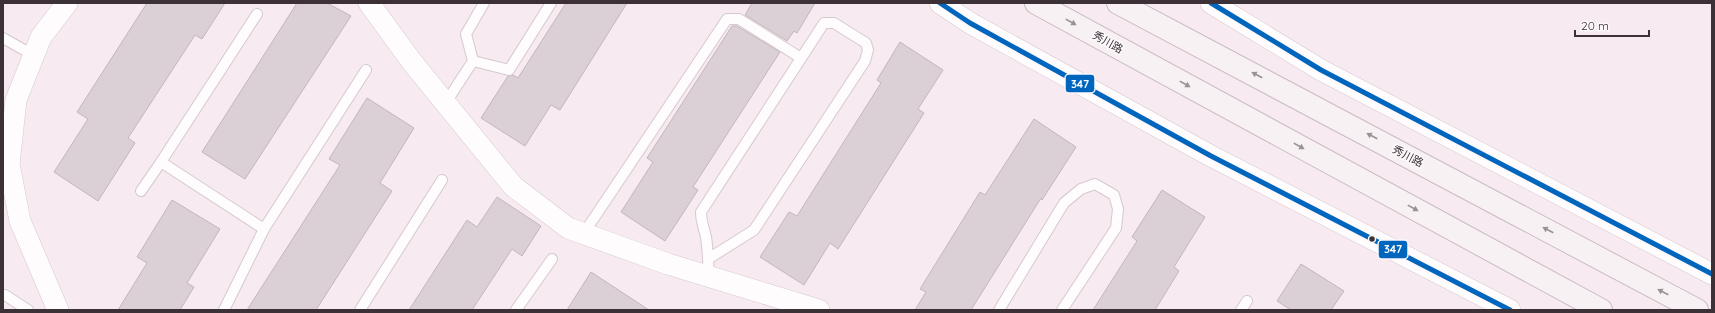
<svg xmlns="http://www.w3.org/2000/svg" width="1715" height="313" font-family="Quicksand,'Noto Sans SC',sans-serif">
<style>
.building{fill:#dbd0d6;stroke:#c2b7bd}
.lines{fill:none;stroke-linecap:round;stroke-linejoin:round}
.lane-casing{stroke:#d4c9cf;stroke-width:12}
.street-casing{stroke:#d4c9cf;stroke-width:22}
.primary-casing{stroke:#cbbbc4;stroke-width:24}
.lane{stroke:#fefcfd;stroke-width:10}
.street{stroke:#fefcfd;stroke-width:21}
.primary{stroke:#f8f1f4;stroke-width:22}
.bus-1-casing{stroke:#fdf8fb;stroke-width:8}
.bus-1{stroke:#0065bd;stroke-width:5}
.oneway{fill:#9a9195}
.bus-dot{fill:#3b3136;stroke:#fdf8fb;stroke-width:1.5}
.labels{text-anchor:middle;stroke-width:3;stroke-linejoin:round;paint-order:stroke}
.street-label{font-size:11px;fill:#3b3136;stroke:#fdf8fb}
.line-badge{stroke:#fdf8fb;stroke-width:1.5}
.badge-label{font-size:11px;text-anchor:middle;font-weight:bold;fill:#fff}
</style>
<rect width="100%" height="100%" fill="#f8eaf1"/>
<!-- building -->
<g class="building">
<path d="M147,3H225L202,39L195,35L128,138L135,143L98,201L54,172L88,119L77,112Z"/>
<path d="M297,3H327L351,16L245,179L202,152Z"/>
<path d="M566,3H627L560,110L551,105L525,146L481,118L508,76L513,75L518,78Z"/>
<path d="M752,3H815L797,33L794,31L787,41L745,15Z"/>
<path d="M732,26H737L780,52L693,187L698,190L665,241L621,212L653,162L647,158Z"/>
<path d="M900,42L943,70L918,109L924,113L838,249L830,243L804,285L760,257L789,212L797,216L881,83L877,80Z"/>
<path d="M367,98L414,128L380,183L392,191L316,310H247L340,165L329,159Z"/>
<path d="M1034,119L1076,147L1042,200L1041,198L971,310H915L926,292L920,289L980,192L985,195Z"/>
<path d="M1162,190L1205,217L1174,267L1179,271L1155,310H1093L1137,241L1132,237Z"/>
<path d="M497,197L541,226L522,256L512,249L472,310H409L467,220L477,227Z"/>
<path d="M172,200L220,229L187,283L194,287L180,310H118L147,263L137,257Z"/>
<path d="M1301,264L1344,291L1331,310H1291L1277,301Z"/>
<path d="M591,272L649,310H567Z"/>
</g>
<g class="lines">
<!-- lane casing -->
<g class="lane-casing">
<g id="lane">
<path d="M257,14L161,162L264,229"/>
<path d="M3,38L33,55"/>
<path d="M473,61L509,70L551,3"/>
<path d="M445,104L473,61L466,34L484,3"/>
<path d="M141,191L161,162"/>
<path d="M584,233L727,19H739L801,58"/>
<path d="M708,259L754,230L865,61L868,50L866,43L834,23H824L701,212C701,222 704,228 706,237C708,250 708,263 709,276"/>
<path d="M5,295L28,310"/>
<path d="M224,310L264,229L366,70"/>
<path d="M360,310L442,180"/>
<path d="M516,310L552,259"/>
<path d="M999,310L1064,203L1081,189L1095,184L1114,195L1118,209L1116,228L1062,310"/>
<path d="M1241,310L1247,301"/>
</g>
</g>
<!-- street casing -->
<g class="street-casing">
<g id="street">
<path d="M369,3L412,62L513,186L568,228L668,264L819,310"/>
<path d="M940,3L970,23L1211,156L1510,310"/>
<path d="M1211,3L1321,70L1712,274"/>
<path d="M58,310L20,221L9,164L16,100L41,37L67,3"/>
</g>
</g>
<!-- primary casing -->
<g class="primary-casing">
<g id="primary">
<path d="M1036,3L1601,310"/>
<path d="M1118,3L1697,310"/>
</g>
</g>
<!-- lane -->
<use href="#lane" class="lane"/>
<!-- street -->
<use href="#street" class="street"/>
<!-- primary -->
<use href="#primary" class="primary"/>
<!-- bus-1 casing -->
<g class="bus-1-casing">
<g id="bus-1">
<path d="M940,3L970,23L1211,156L1510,310"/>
<path d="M1211,3L1321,70L1712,274"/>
</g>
</g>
<!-- bus-1 -->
<use href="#bus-1" class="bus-1"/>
</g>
<!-- one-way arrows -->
<defs><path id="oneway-solid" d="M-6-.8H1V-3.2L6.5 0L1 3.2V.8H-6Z"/></defs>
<g class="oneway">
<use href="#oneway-solid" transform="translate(1071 22) rotate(29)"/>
<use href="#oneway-solid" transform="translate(1257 75) rotate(-152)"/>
<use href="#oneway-solid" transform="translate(1185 84) rotate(29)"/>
<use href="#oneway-solid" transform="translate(1372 136) rotate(-152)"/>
<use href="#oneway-solid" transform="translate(1299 146) rotate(29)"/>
<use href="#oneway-solid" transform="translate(1413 208) rotate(29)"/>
<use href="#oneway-solid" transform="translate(1548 230) rotate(-152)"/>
<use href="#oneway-solid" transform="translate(1663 292) rotate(-152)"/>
</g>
<!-- markers -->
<circle class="bus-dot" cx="1372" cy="239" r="3.5"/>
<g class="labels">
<!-- street labels -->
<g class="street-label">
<text transform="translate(1108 42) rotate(29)" y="4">秀川路</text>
<text transform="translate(1408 156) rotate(28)" y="4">秀川路</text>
</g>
</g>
<g class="line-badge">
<rect x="1065" y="74" width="30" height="19" rx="4" fill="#0065bd"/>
<rect x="1378" y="240" width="30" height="19" rx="4" fill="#0065bd"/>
</g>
<g class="badge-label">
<text x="1080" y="88">347</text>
<text x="1393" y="253">347</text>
</g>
<!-- border -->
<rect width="1715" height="313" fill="none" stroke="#3b3136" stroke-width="8"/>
<!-- scale -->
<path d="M1575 30v6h74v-6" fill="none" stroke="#3b3136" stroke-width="2"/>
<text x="1581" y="30" font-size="12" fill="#3b3136" stroke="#fdf8fb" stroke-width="3" paint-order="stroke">20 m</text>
</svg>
